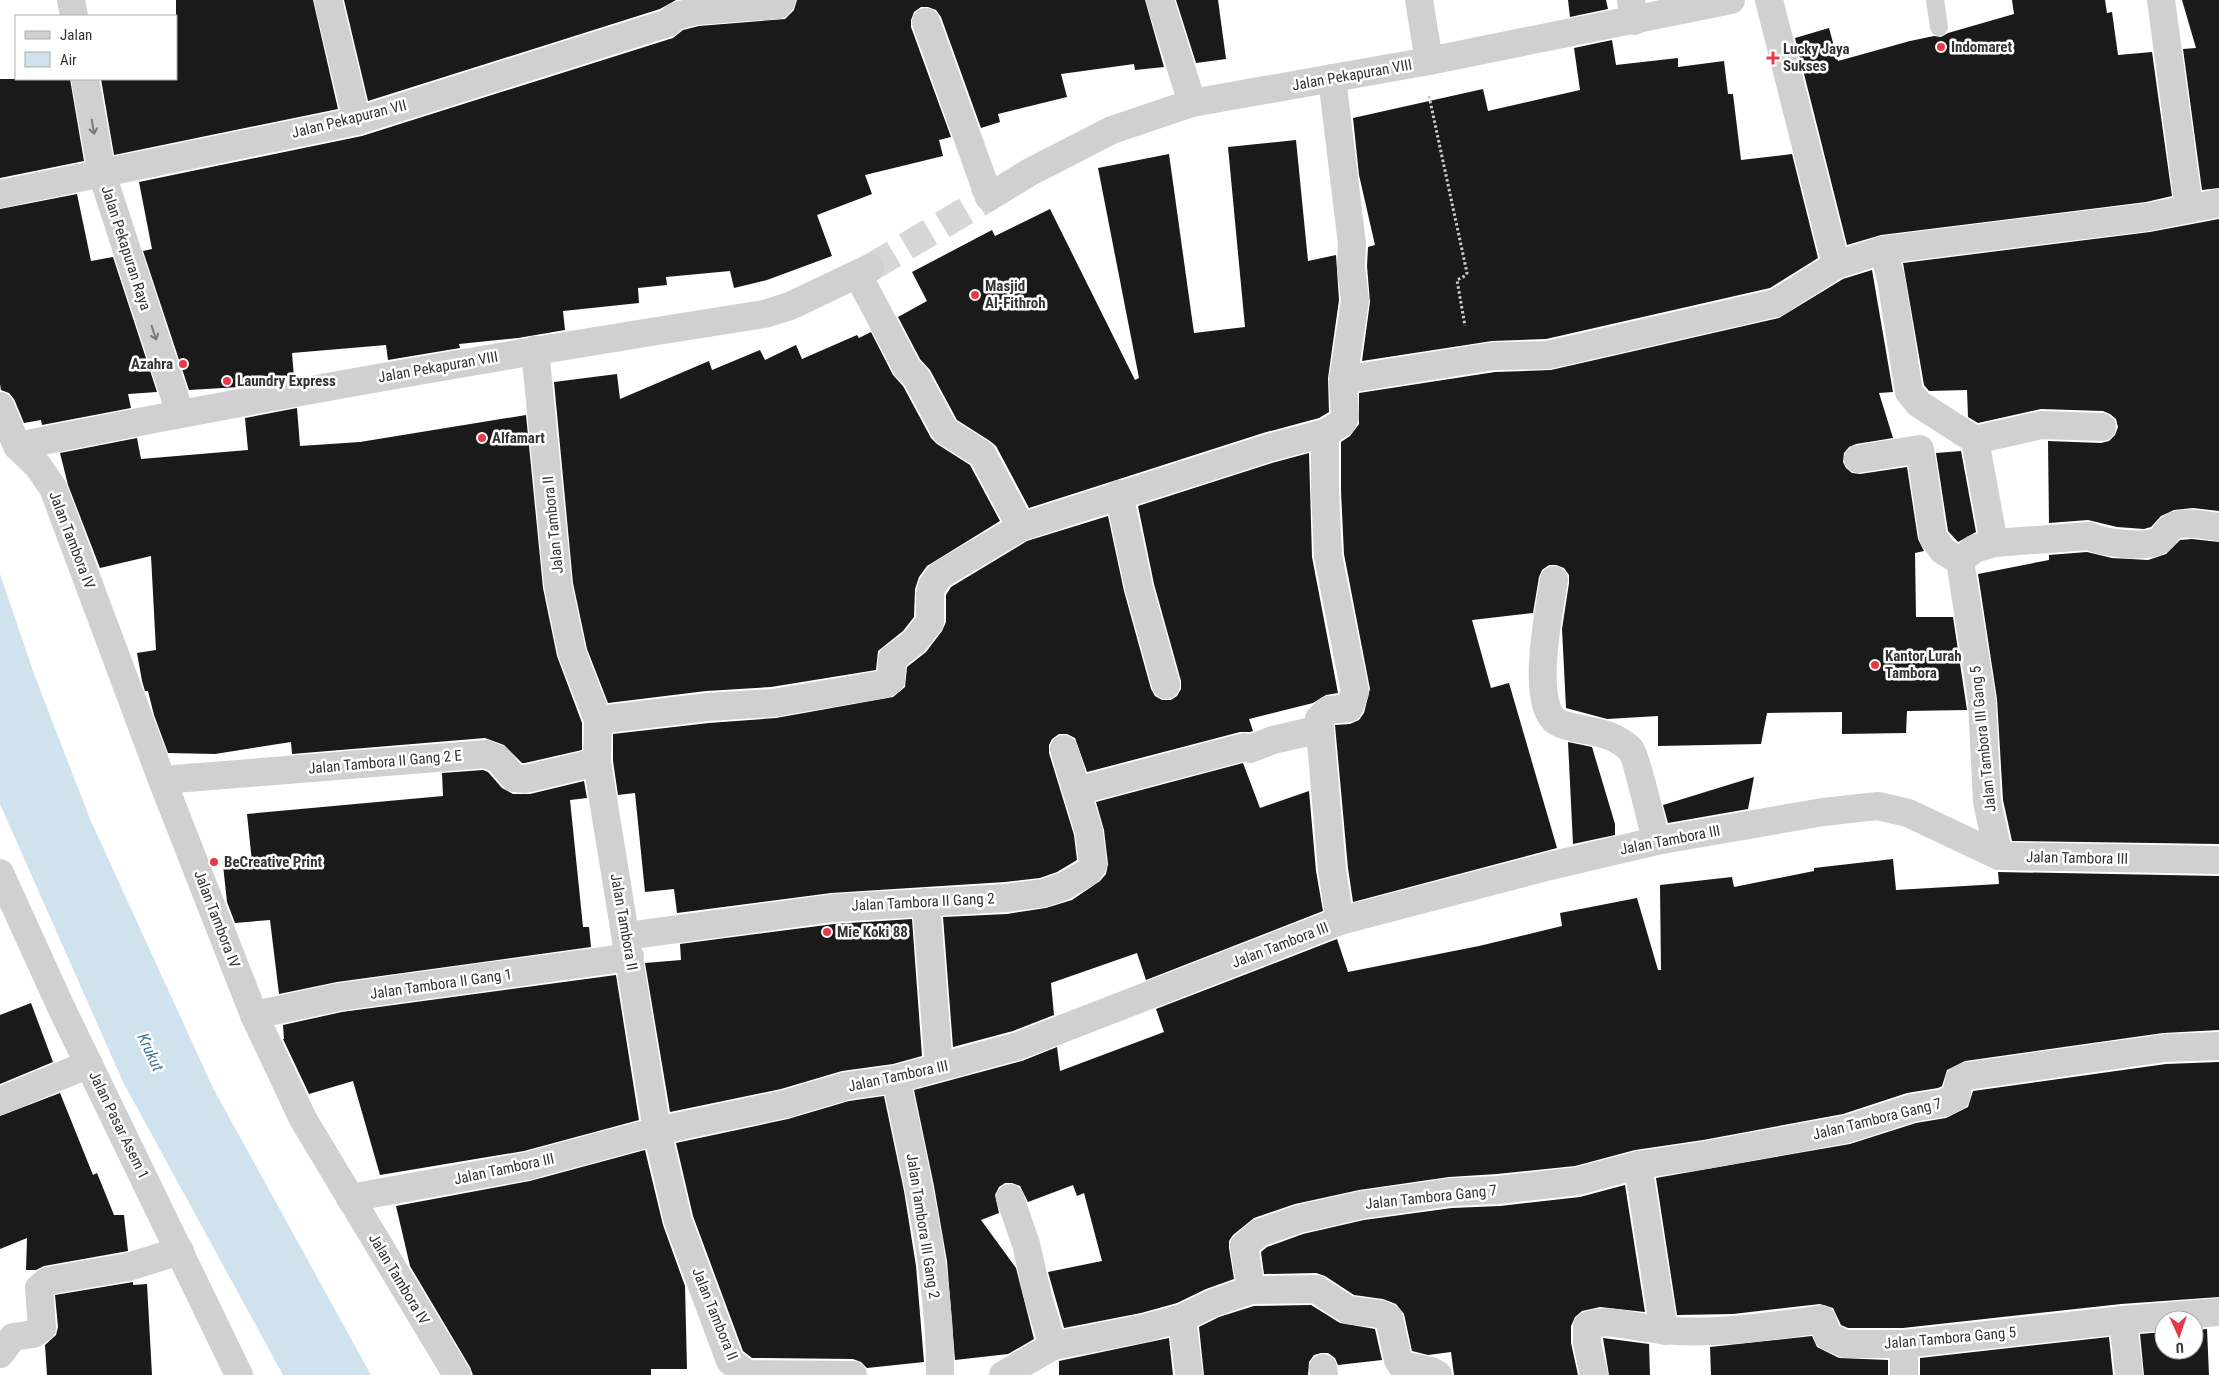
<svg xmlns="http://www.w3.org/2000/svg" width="2219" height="1375" font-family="'Roboto Condensed',sans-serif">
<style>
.water{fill:#cfe2ee}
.building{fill:#1a1a1a}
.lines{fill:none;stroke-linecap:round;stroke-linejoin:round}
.tertiary-tunnel{stroke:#d6d6d6;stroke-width:28;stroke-dasharray:28 14;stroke-linecap:butt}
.path{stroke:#cdcdcd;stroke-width:3;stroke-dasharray:2.5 2.5;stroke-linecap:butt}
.service{stroke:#d0d0d0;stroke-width:18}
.minor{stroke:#d0d0d0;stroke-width:28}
.tertiary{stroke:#d0d0d0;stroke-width:28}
.oneway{stroke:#7a7a7a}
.poi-dot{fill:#e63946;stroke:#fff;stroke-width:2}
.labels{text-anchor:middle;stroke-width:5;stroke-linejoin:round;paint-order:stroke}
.poi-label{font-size:15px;font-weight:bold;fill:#333;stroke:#fff;text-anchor:start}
.street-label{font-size:15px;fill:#333;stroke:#fff}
.water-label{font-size:16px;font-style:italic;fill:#3f7597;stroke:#fff}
</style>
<rect width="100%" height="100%" fill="#fff"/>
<!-- water -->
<path class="water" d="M0,574L34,674L90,819L213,1088L371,1375H283L123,1082L0,804Z"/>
<!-- building -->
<g class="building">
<path d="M176,0H313L338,109L114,155L101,79H176Z"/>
<path d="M344,0H676L660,9L368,101Z"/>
<path d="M797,0H1145L1164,67L1135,70L1134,64L1061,74L1067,97L998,114L1000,122L981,128L941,17L936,10L928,7H921L914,12L911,20V27L951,137L939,140L943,156L865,175L872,194L817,215L832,256L767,280L734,288L730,271L666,277L667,285L638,288L639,303L563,311L565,330L518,338L459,344L460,348L388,360L386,345L292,353L294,377L239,387L189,390L143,251L152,249L139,182L362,136L673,38L683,30L699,26L785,19L794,10Z"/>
<path d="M1176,0H1218L1226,59L1196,63Z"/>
<path d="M1568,0H1606L1608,9L1570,17Z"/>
<path d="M2012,0H2105L2107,13L2112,12L2118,55L2152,52L2172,196L2146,202L1881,235L1847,245L1795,38L1829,28L1838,61L1910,41L1934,36L1941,37L1948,33L2014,14Z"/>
<path d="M2182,0H2219V188L2202,190L2183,49L2196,48Z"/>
<path d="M1612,40L1616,65L1678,58V67L1724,61L1728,94H1733L1741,160L1792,154L1818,258L1770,288L1546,339L1492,341L1362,361L1370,302L1367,266L1368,247L1375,245L1359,175L1353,118L1483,89L1488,111L1580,90L1574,48Z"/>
<path d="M0,79H70L84,161L0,178Z"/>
<path d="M1296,140L1308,261L1336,255L1339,300L1328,378L1329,412L1319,418L1263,433L1029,508L996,446L990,441L957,420L930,370L920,359L898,317L927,301L912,272L992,230L995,236L1050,209L1135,380L1139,378L1098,168L1169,154L1194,333L1245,327L1228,147Z"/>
<path d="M77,194L91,261L113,257L157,392L128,394L131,408L42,425L41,420L24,423L14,399L9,393L1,390L0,384V209Z"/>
<path d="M2219,219V511L2193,508L2174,510L2161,516L2151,527L2144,529L2117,527L2088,520L2049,523L2048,441L2101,443L2109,441L2115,435L2118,427L2116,419L2110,414L2103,411L2041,409L1978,423L1968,417L1967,390L1929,391L1924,385L1903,263L2150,232Z"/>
<path d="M1872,270L1893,392L1879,393L1893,438L1856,444L1849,447L1844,453L1843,462L1846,468L1852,473L1860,474L1907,467L1918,539L1924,551L1915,553L1916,617H1953L1967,710L1907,711L1906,733L1842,734V712L1767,713L1761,744L1658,746V716L1607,719L1566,708L1562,629L1569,583V575L1564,568L1556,565H1549L1542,570L1539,577L1533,613L1472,620L1491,688L1509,683L1557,848L1353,902L1348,868L1335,725L1350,724L1359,720L1364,713L1370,689L1344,554L1341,491V442L1350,436L1359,424V393L1495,372L1551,370L1779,318L1843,279Z"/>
<path d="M871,332L893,375L903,386L931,438L937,444L970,465L1000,521L927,566L919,577L915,589L914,617L903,631L878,651L876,670L771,687L706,691L608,703L587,649L573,583L554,382L617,374L620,399L709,361L712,370L760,350L765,360L796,345L802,359L857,335L859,338Z"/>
<path d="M297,408L300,446L360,442L526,415L543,588L557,656L582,723V750L525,763H522L504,745L485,738L292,754L291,742L215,754L168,753L154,715L148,691H145L142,681L137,653L156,650L151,556L100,568L68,485L60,453L137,438L141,459L248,450L245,418Z"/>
<path d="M1961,451L1976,532L1958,542L1948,531L1936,453Z"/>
<path d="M1309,453L1312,557L1338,693L1326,695L1313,703L1249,719L1253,731L1250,732H1240L1087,772L1075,738L1067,734H1059L1052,739L1049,745V753L1074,835L1077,860L1057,872L1040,878L1005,882L831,893L677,913L674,889L645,892L635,793L618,795L613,761V734L709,723L776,718L893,697L905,687L907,667L926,652L942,631L946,622V595L951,587L1027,541L1108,516L1124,591L1151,689L1155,696L1162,700H1171L1177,696L1181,689V681L1154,584L1138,506L1272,463Z"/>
<path d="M2192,539L2219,542V844L2012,841L2003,800L1997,699L1978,574L2049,560V555L2087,552L2112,558L2148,560L2166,554L2180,540Z"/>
<path d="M1568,742L1592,747L1615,824V835L1573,844Z"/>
<path d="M1243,763L1260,808L1309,791L1316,871L1323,911L1146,980L1137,953L1051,983L1054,1015L1013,1031L953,1047L943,917L1007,914L1046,908L1072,900L1100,881L1106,874L1108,864L1104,830L1096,802Z"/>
<path d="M483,770L488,772L502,788L513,794H530L584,781L587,798L570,800L583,927H589L591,947L337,982L279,994L270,920L235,923L227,902L223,865L252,862L247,814L443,796L442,773Z"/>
<path d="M1754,777L1748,809L1668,823L1663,805Z"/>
<path d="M1893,859L1896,890L1999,884L1998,872L2219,876V1030L2163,1033L1965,1061L1947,1070L1942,1086L1938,1088L1907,1093L1843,1114L1703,1140L1635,1150L1575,1166L1497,1174L1449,1177L1359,1190L1295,1204L1254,1218L1233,1235L1229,1241V1248L1234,1279L1206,1289L1177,1303L1141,1313L1064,1328L1048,1272L1102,1261L1084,1193L1077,1196L1073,1185L1028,1202L1020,1186L1012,1183H1005L999,1187L995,1195L999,1213L981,1220L1016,1268L1034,1339L1008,1354L955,1360L947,1261L934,1186L914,1090L1022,1061L1057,1047L1060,1071L1164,1032L1156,1009L1337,939L1348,972L1479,946L1562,926L1560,913L1637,898L1658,970H1661L1660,885L1732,877L1734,887L1814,871V868Z"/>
<path d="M912,919L922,1056L893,1064L842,1071L781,1089L670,1112L645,963L681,960L680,944L834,924Z"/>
<path d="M616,975L639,1120L524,1151L380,1175L353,1081L309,1094L283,1039H284L283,1025L342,1012Z"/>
<path d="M31,1003L53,1062L0,1084V1015Z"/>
<path d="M2219,1062V1297L2121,1304L1903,1328H1848L1841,1325L1833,1308L1820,1304L1733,1314L1677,1315L1656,1178L1850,1144L1916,1123L1946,1118L1968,1107L1973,1091L2166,1064Z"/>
<path d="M60,1093L93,1175L97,1173L114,1215H124L128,1251L44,1266L36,1270H26L27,1238L0,1249V1116Z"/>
<path d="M884,1096L904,1191L916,1266L924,1362L867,1368L861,1362L853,1359L752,1358L743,1351L693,1216L676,1143L788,1119L849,1101Z"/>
<path d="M645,1150L663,1225L685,1286L687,1369H651V1375H473L470,1367L410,1266L396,1206L530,1181Z"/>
<path d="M1625,1185L1645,1312L1600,1307L1582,1311L1575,1317L1571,1326V1343L1578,1375H1454L1451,1352L1428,1355L1412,1351L1404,1314L1396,1304L1383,1299L1354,1295L1325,1276L1316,1273L1264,1274L1261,1252L1267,1247L1303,1234L1364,1220L1452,1208L1500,1206L1580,1197Z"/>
<path d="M133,1282V1285L147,1284L152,1375H47L45,1345L56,1335L58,1327L55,1295Z"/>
<path d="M1311,1305L1340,1323L1375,1329L1382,1360L1338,1365L1335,1358L1328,1353H1321L1314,1355L1309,1362L1308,1375H1204L1199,1327L1219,1317L1254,1306Z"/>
<path d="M2207,1329L2209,1375H2144L2140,1334L2164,1332V1350H2194V1330Z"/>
<path d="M1812,1336L1817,1347L1839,1358L1888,1360V1375H1711L1710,1347Z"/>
<path d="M2109,1337L2113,1375H1920V1358Z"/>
<path d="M1169,1338L1173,1375H1059V1361Z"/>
<path d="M1603,1338L1649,1344L1650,1375H1609Z"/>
</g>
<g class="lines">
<!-- tertiary-tunnel -->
<path class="tertiary-tunnel" d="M870,268L989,197"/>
<!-- path -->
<path class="path" d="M1429,96L1467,273L1465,276L1457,280L1465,326"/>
<!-- service -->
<path class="service" d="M1935,0L1939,27"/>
<!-- minor -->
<g class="minor">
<path d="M328,0L357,121"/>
<path d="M1160,0L1192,103"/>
<path d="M1419,0L1429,61"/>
<path d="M1631,0L1634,21"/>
<path d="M1769,0L1836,265"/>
<path d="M2161,0L2189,209"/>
<path d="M926,22L989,197"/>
<path d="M1332,78L1352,244L1351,267L1355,300L1343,380L1345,417L1342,423L1325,433V491L1328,556L1355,692L1349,708L1328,710L1319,719L1332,870L1340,921"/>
<path d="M0,194L357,121L668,23L676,16L697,11L778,5L782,0"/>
<path d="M1883,250L1891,279L1909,392L1919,404L1975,440L2041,425L2102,427"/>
<path d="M858,275L907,368L916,377L945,431L982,454L1021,527"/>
<path d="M535,350L558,585L572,653L598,720L597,762L657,1131L678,1221L730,1361L747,1374L853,1375"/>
<path d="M1343,380L1494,356L1548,355L1776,303L1836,265L1883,250L2148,217L2219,203"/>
<path d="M1975,440L1994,543L1974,549L1960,561L1982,701L1987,802L1999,856"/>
<path d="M1858,459L1920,449L1933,537L1943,551L1960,561"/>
<path d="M1119,494L1139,588L1166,685"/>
<path d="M1994,543L2089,536C2103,543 2147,549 2160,540C2167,535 2167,527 2177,525C2190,521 2206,526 2219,527"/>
<path d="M1554,580C1550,606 1527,714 1561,724C1586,733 1610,729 1631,750C1636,756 1653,828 1656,841"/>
<path d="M598,720L708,707L773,703L885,684L891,680L892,659L914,642L930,622V593L932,586L940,575L1021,527L1268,448L1325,433"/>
<path d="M162,780L486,754L498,759L514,778L526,779L597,762"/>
<path d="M1077,791L1244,747L1250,749L1273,740L1320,729"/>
<path d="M0,873L60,1005L239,1375"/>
<path d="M926,902L939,1067"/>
<path d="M626,936L833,908L1006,898L1044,893L1064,886L1088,872L1093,865L1089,832L1064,749"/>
<path d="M254,1015L339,997L630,957"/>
<path d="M896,1079C916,1173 941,1278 940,1375"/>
<path d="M0,1101L89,1064"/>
<path d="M1638,1165L1664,1331"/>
<path d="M350,1198L527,1166L657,1131L785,1104L846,1086L896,1079L1018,1046L1340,921L1550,866L1656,841L1823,812L1878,806L1908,813L1999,856L2219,860"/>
<path d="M1010,1198L1026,1244L1038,1297L1053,1346"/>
<path d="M1251,1290L1244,1246L1259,1233L1299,1219L1361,1205L1451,1192L1498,1190L1578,1181L1638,1165L1706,1155L1847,1129L1912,1108L1943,1103L1956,1097L1959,1080L1967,1076L2165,1048L2219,1046"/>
<path d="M1182,1318L1189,1375"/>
<path d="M2123,1320L2129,1375"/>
<path d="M1904,1344V1375"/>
<path d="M0,1354L13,1337L33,1334L42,1328L39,1288L47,1281L128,1267L180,1251"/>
<path d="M1323,1368L1324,1375"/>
<path d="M1003,1375L1053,1346L1145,1328L1182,1318L1213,1303L1251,1290L1316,1289L1348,1310L1381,1314L1389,1318L1398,1360L1401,1365L1431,1371L1438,1375"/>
<path d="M1594,1375L1587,1343V1326C1603,1318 1629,1326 1647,1328C1701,1337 1768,1327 1822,1319L1828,1336L1845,1344H1904L2123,1320L2219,1312"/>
</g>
<!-- tertiary -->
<g class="tertiary">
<path d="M71,0L74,16"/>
<path d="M85,79L102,174L180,413"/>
<path d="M989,197L1030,172L1112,130L1192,103L1429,61L1731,0"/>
<path d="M0,406L17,446L38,466L53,488L162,780L254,1015L303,1119L457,1375"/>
<path d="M17,446C265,396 514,353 764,314L790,306L870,268"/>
</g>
</g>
<!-- one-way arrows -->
<defs><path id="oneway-shaft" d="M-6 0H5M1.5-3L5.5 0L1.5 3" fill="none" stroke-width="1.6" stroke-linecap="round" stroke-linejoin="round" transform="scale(1.25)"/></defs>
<g class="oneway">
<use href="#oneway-shaft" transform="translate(93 127) rotate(80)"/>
<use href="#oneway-shaft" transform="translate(154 333) rotate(72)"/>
</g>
<!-- markers -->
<g class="poi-dot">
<circle cx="1941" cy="47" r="5"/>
<path d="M1770.5 50.5h5v5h5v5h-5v5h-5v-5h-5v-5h5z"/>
<circle cx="975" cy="295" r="5"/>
<circle cx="183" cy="364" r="5"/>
<circle cx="227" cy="381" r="5"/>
<circle cx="482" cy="438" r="5"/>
<circle cx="1875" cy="665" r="5"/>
<circle cx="214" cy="862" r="5"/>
<circle cx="827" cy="932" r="5"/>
</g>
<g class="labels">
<!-- poi labels -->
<g class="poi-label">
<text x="1951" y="52">Indomaret</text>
<text x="1783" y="54">Lucky Jaya<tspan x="1783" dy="17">Sukses</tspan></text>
<text x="985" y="291">Masjid<tspan x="985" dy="17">Al-Fithroh</tspan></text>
<text x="173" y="369" text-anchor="end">Azahra</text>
<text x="237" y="386">Laundry Express</text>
<text x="492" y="443">Alfamart</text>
<text x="1885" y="661">Kantor Lurah<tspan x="1885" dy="17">Tambora</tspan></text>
<text x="224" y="867">BeCreative Print</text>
<text x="837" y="937">Mie Koki 88</text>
</g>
<!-- street labels -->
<g class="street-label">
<text transform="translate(1352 75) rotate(-10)" y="5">Jalan Pekapuran VIII</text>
<text transform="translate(349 119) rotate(-14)" y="5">Jalan Pekapuran VII</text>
<text transform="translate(126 248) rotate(72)" y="5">Jalan Pekapuran Raya</text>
<text transform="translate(438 367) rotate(-10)" y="5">Jalan Pekapuran VIII</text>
<text transform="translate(553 525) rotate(-96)" y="5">Jalan Tambora II</text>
<text transform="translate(72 540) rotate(69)" y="5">Jalan Tambora IV</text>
<text transform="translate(1983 739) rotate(-96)" y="5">Jalan Tambora III Gang 5</text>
<text transform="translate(385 762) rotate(-5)" y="5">Jalan Tambora II Gang 2 E</text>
<text transform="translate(1670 840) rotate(-11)" y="5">Jalan Tambora III</text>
<text transform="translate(2077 858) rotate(1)" y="5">Jalan Tambora III</text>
<text transform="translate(923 902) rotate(-3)" y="5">Jalan Tambora II Gang 2</text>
<text transform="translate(217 919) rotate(69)" y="5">Jalan Tambora IV</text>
<text transform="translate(624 922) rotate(80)" y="5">Jalan Tambora II</text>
<text transform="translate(1280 945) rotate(-21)" y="5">Jalan Tambora III</text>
<text transform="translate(441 984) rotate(-8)" y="5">Jalan Tambora II Gang 1</text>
<text transform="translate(898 1076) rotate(-12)" y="5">Jalan Tambora III</text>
<text transform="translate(1877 1119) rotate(-14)" y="5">Jalan Tambora Gang 7</text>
<text transform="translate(119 1125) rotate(64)" y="5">Jalan Pasar Asem 1</text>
<text transform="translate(504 1169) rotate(-12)" y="5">Jalan Tambora III</text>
<text transform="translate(1431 1197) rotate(-6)" y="5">Jalan Tambora Gang 7</text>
<text transform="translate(923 1226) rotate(81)" y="5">Jalan Tambora III Gang 2</text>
<text transform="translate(399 1279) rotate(59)" y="5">Jalan Tambora IV</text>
<text transform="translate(715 1314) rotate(68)" y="5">Jalan Tambora II</text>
<text transform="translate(1950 1338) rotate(-5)" y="5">Jalan Tambora Gang 5</text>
</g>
<!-- water labels -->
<g class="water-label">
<text transform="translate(151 1052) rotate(65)" y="6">Krukut</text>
</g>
</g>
<!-- legend -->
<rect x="15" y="15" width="162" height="65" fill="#ffffff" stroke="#adadad"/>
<rect x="25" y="31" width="25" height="8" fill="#d0d0d0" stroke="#adadad"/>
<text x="60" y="40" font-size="15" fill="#333333">Jalan</text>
<rect x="25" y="52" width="25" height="15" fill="#cfe2ee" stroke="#adadad"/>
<text x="60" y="65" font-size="15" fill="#333333">Air</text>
<!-- north arrow -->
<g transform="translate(2179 1335) rotate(177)"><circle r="24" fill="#ffffff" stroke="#adadad"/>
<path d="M0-4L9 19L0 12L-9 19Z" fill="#e63946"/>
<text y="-8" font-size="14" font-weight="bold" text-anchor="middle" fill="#333333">U</text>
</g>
</svg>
